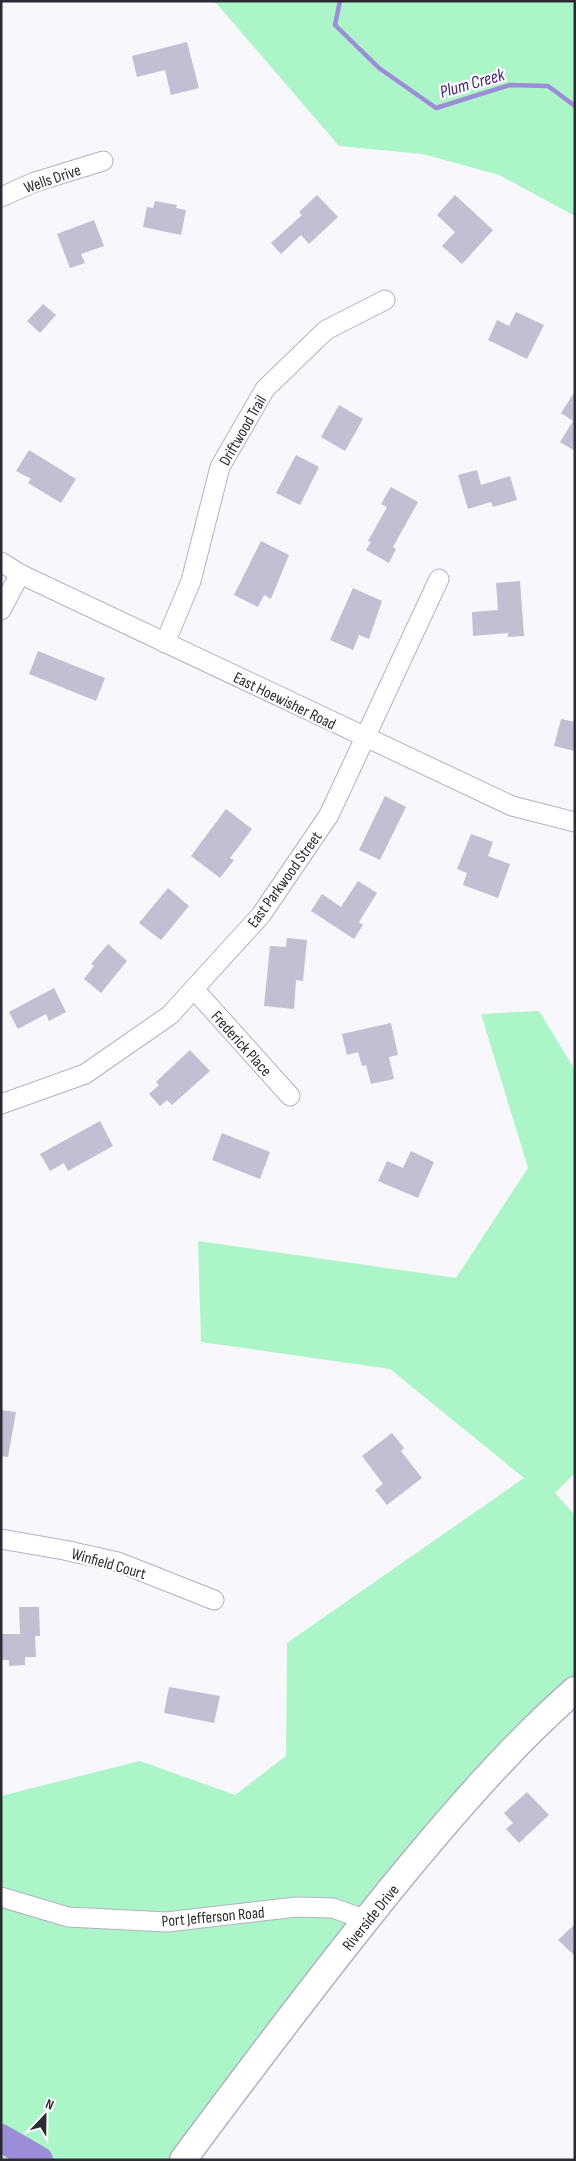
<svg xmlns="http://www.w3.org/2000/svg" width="576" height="2161" font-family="'Sofia Sans Condensed',sans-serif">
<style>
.green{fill:#abf5c8}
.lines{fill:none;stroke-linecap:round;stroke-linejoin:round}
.stream{stroke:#9d8cd7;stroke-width:4.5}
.river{stroke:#9d8cd7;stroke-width:28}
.building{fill:#c2bfd3}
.minor-casing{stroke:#b4b0c4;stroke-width:21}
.secondary-casing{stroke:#b4b0c4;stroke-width:29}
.minor{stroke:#fff;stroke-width:19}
.secondary{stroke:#fff;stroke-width:26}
.labels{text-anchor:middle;stroke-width:4.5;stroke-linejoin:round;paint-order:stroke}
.street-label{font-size:16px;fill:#2c2b33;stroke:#fff}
.water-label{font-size:18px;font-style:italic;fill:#43257c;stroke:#fff}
</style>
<rect width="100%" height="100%" fill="#f8f7fc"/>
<!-- green -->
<g class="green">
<path d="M211,1H575V216L499,175L423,154L339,146L217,4Z"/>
<path d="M539,1011L575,1070V1473L555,1493L575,1515V1690L552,1710L183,2160H1V1796L140,1761L235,1795L286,1756L287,1643L524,1478L390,1369L201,1342L198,1241L456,1278L528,1168L481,1014Z"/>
</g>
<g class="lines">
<!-- stream -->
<path class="stream" d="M340,1L335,25L379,68L436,108L510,85L548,86L575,106"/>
<!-- river -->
<path class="river" d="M1,2138L39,2160"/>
</g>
<!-- building -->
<g class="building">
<path d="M187,42L199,88L171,95L165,70L137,77L132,56Z"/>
<path d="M317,195L338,217L309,244L301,235L281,254L271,243L302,215L299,212Z"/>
<path d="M455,195L493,230L462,264L442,246L455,232L437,215Z"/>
<path d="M155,201L177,205L176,208L186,210L181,235L143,227L147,207L153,208Z"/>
<path d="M94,220L104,246L81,254L85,263L70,268L57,234Z"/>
<path d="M43,304L56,315L40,333L27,321Z"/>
<path d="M516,312L544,325L527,359L488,340L497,320L509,326Z"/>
<path d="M575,391V451L560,442L573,421L561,413Z"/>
<path d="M339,405L363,419L345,451L321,437Z"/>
<path d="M29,450L76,479L61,503L28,483L31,479L16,471Z"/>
<path d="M296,455L319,467L300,505L276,493Z"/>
<path d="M477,470L481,485L510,476L517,500L493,507L491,502L468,509L458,475Z"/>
<path d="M391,487L418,502L393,547L396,549L389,563L366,550L371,542L368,541L387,507L381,504Z"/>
<path d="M261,541L289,555L271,599L264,595L258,607L234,595Z"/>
<path d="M520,581L524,636L508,637V633L473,636L472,612L498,610L496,583Z"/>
<path d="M353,588L382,601L369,639L359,635L353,650L330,640Z"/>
<path d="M38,651L105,678L96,701L29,674Z"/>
<path d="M561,719L575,722V751L554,746Z"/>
<path d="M385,796L406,807L380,860L359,850Z"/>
<path d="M226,809L252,829L230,858L234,860L220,878L191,856Z"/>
<path d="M471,834L493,842L488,856L510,864L498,898L463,885L467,873L457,869Z"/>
<path d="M358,881L377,893L359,922L363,925L354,939L311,911L322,894L341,907Z"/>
<path d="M168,888L189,906L161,940L139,923Z"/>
<path d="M287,938L307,940L303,981L296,980L294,1009L264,1006L270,946L286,947Z"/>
<path d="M108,944L127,961L101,993L84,979L94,966L91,964Z"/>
<path d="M54,988L66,1012L49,1021L46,1014L18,1029L9,1012Z"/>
<path d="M391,1023L398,1055L389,1057L394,1079L371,1084L366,1065L362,1066L358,1052L347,1055L342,1034Z"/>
<path d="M190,1050L210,1071L172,1105L167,1100L160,1106L149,1094L159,1085L156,1082Z"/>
<path d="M100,1121L113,1146L68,1171L64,1163L50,1171L40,1154Z"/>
<path d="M222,1133L270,1152L260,1179L212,1160Z"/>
<path d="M411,1151L434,1162L418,1198L378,1181L387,1161L403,1168Z"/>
<path d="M1,1410L16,1412L8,1457L1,1456Z"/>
<path d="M392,1433L404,1448L401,1451L422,1478L387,1505L375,1490L383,1484L362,1456Z"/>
<path d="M19,1607H39L40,1636H35L36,1657H25V1665L9,1666V1660H1V1634H20Z"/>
<path d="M169,1687L220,1696L214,1723L164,1713Z"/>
<path d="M527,1792L549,1815L519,1843L506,1829L513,1823L504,1813Z"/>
<path d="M575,1924V1956L558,1940Z"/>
</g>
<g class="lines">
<!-- minor casing -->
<g class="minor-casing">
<g id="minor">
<path d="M1,197L35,182L103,161"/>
<path d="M1,562L20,574L512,806L575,822"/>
<path d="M1,610L20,574"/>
<path d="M165,643L191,581L220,467L265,389L326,330L385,300"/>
<path d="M194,989L290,1096"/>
<path d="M1,1104L85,1074L170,1015L261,915L329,815L439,579"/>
<path d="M1,1539L64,1550L118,1562L214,1600"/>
<path d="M1,1897L68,1917L167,1922L296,1907L333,1908L366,1920"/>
</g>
</g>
<!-- secondary casing -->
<g class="secondary-casing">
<path id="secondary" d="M183,2160C252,2067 322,1974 395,1884C451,1816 509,1748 575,1690"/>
</g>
<!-- minor -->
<use href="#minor" class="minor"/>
<!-- secondary -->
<use href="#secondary" class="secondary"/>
</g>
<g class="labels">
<!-- street labels -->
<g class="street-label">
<text transform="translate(52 178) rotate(-19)" y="6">Wells Drive</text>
<text transform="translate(242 430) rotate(-60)" y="6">Driftwood Trail</text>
<text transform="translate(285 700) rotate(26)" y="6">East Hoewisher Road</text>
<text transform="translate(284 879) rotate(-54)" y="6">East Parkwood Street</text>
<text transform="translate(242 1043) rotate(48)" y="6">Frederick Place</text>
<text transform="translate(109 1563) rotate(16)" y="6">Winfield Court</text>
<text transform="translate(213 1916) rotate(-5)" y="6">Port Jefferson Road</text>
<text transform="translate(370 1917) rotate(-51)" y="6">Riverside Drive</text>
</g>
<!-- water labels -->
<g class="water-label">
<text transform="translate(472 83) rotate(-16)" y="6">Plum Creek</text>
</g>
</g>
<!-- border -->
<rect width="576" height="2161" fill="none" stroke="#2c2b33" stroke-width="5"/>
<!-- north arrow -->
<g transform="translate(45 2116) rotate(22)" stroke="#ffffff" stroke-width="4" paint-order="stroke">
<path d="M0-4L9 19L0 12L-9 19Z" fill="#2c2b33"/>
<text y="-8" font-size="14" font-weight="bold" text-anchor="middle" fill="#2c2b33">N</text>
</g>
</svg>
